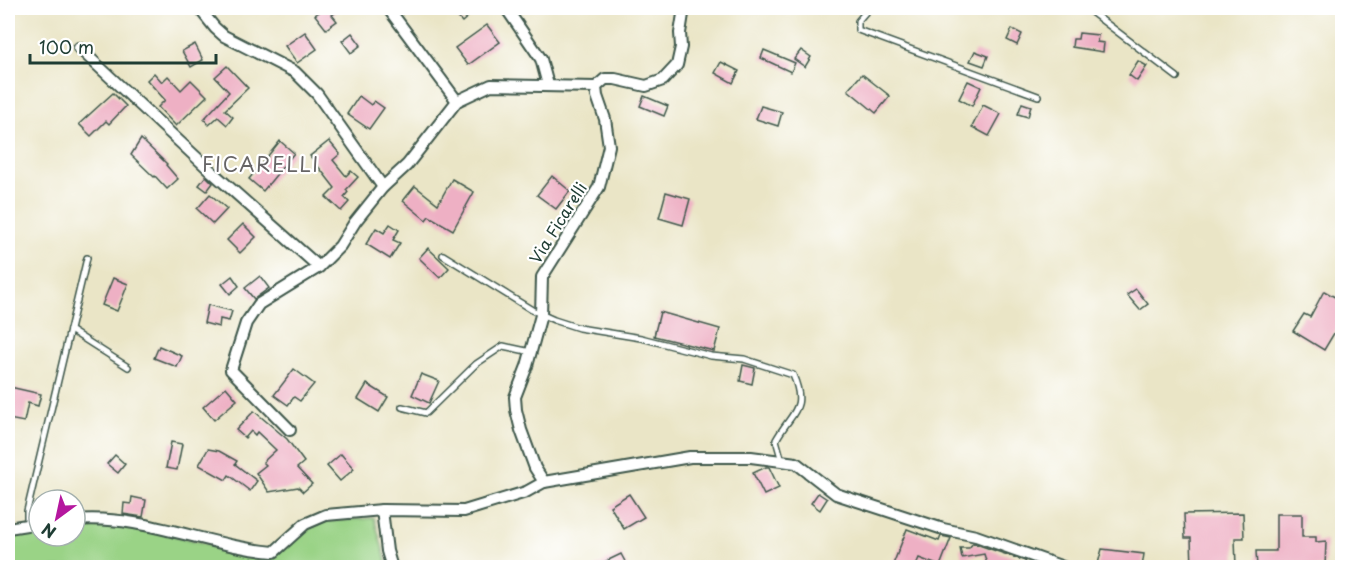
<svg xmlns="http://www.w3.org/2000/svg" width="1350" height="575" font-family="'Playpen Sans',sans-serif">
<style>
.green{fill:#9ad386;stroke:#5c885d;stroke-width:1.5}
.building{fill:#eeb0c4}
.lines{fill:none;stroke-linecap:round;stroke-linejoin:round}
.lane-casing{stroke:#3d564a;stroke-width:8}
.street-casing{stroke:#3d564a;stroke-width:14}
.lane{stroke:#fff;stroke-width:5}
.street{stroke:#fff;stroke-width:10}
.labels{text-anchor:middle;stroke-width:4.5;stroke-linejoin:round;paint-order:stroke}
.street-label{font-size:16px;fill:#1f3d34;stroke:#fff}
.quarter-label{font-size:20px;letter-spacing:1.5px;fill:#676566;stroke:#fff}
</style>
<rect width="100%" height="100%" fill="#fff"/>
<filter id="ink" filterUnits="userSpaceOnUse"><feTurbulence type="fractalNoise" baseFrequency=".0167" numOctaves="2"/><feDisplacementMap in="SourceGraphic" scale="12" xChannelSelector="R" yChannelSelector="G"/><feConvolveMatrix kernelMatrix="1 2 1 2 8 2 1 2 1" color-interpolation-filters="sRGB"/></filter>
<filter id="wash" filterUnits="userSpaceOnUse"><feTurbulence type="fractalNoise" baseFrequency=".008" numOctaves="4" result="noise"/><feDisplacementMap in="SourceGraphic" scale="24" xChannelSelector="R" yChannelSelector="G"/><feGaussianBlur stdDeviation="1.35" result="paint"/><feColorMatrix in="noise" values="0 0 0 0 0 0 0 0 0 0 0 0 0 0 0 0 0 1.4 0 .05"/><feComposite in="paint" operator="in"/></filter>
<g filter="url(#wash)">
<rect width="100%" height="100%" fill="#eae5c6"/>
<!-- green -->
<path class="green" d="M374,518L388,567L8,568V532L39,529V536H75V526L93,524L160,532L254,555H272L308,528L325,521Z"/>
<g id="blocks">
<!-- building -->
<g class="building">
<path d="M325,8H342L332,15L337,21L326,29L315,15Z"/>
<path d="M449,8H464L471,14L462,22Z"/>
<path d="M487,25L500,42L468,65L455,48Z"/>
<path d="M1012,29L1022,34L1017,45L1007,40Z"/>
<path d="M305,32L317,49L297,63L285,46Z"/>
<path d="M352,33L361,45L351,53L342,41Z"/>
<path d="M1079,33L1098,35L1097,42L1104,43L1103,52L1072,47L1073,39H1078Z"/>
<path d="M195,44L203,60L191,67L182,51Z"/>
<path d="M764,50L795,63L791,72L761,58Z"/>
<path d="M801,50L811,57L805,67L794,59Z"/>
<path d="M975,51L988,56L984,66L970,61Z"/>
<path d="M1138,61L1147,66L1137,81L1129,75Z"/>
<path d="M721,62L739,71L733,83L715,73Z"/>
<path d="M227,66L248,88L225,110L233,117L227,125L218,117L209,125L204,119L229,92L215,77Z"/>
<path d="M154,73L162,82L168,76L181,90L191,80L207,96L176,126L158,107L165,100L147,80Z"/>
<path d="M862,74L890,96L876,113L848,90Z"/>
<path d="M968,81L981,87L972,106L959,99Z"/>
<path d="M113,93L126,106L109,124L106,121L91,136L79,124Z"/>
<path d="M359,96L371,105L374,101L384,108L369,129L347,114Z"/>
<path d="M644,96L668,106L664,116L640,106Z"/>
<path d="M1022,103L1031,106L1028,117L1018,114Z"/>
<path d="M983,105L1001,114L989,136L972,127Z"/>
<path d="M761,106L782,112L778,126L756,119Z"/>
<path d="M141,139L167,164L166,165L178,179L167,189L155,176L154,177L131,155Z"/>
<path d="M280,141L294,153L263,191L249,179Z"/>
<path d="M329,141L340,154L333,160L346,176L351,171L358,177L346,190L348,192L344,197L349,202L341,211L326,197L335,188L310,156Z"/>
<path d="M206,176L213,183L207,191L199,185Z"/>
<path d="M552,176L570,191L556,209L537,195Z"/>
<path d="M452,179L474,192L453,230L429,216L426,220L403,201L415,186L438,204Z"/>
<path d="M666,192L690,199L683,225L659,218Z"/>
<path d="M210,194L227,209L213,224L197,209Z"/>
<path d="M243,224L256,237L240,253L227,240Z"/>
<path d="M390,224L399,230L393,240L400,243L390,259L366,244L376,228L384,233Z"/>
<path d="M428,248L449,268L440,278L419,258Z"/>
<path d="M232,276L239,286L230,294L222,284Z"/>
<path d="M260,276L269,288L254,299L245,288Z"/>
<path d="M113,278L128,284L117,311L102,305Z"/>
<path d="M1136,289L1148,304L1140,310L1127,295Z"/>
<path d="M1324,291L1342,301V320L1324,350L1293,331L1304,314L1310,317Z"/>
<path d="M208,305L232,311L229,321L220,319L219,327L204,323Z"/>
<path d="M660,312L720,329L714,351L654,336Z"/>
<path d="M159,346L182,356L177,367L154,358Z"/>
<path d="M743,365L755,368L752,384L740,381Z"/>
<path d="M294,369L314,384L300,401L294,397L288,405L274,395Z"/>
<path d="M421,374L439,381L429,403L412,395Z"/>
<path d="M367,384L388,397L379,412L358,399Z"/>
<path d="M10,387L41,394L38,406L28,403L24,422L8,419Z"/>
<path d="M226,387L237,400L214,420L203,407Z"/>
<path d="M254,411L287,439L304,462L297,468L312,484L303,492L298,487L269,492L256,473L266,465L263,462L276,450L257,432L255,435L251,431L245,438L236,430Z"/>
<path d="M171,442L182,444L177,470L166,468Z"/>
<path d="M208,449L219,451L237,461L235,464L257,481L250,491L229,475L226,480L199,465Z"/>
<path d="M341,454L354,469L340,481L327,466Z"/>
<path d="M115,455L125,464L118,473L107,464Z"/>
<path d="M766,467H769L779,488L764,495L753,473Z"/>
<path d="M818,493L827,499L820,510L811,503Z"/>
<path d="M629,494L644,517L624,529L610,506Z"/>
<path d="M132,497L146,500L143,517L123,514L124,503L131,504Z"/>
<path d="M1243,513L1244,538H1235L1236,567H1192L1191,538H1185L1184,514Z"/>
<path d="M1276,514H1302V537H1316V542L1326,541L1325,567H1257L1256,551H1276Z"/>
<path d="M907,529L939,541L941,536L951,538L940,566L919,558L915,567H892Z"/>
<path d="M973,543L1025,561L1027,567H988L984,554L962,558L960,548H969Z"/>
<path d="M1102,549L1144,554L1142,567H1097Z"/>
<path d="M621,554L628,567H594Z"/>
</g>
</g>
</g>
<g filter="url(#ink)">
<use href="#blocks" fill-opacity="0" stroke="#3d564a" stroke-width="1.5"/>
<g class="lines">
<!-- lane casing -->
<g class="lane-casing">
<g id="lane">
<path d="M869,8L858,21V30L1038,96"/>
<path d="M1086,8L1177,77"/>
<path d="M443,255L532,310L554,320L579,328L641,338L711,356L744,359L793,375C808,410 791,412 776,440L782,461"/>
<path d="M70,330L128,367"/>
<path d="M402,407L426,413L476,364L503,346L531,352"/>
<path d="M27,524V511L87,258"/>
</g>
</g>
<!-- street casing -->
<g class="street-casing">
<g id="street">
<path d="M199,8L215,28L224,36L295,72L317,94L383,187"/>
<path d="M388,8L457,101"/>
<path d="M506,8L541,59L548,85"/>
<path d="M79,48L212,172L319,267"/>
<path d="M290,430L231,370L246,323L259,304L319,267L340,246L355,222L383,187L407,165L457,101L491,85L596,87"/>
<path d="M544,482L535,468L521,430L516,410L515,397L527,366L541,315L542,277L599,187L609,146L605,119L597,96L596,87L605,79H615L646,86L663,80L677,65L681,47L680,33L684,8"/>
<path d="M382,510L387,551L392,568"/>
<path d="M75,520C143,514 206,546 274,552L305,524L326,515L382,510L464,511L526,492L544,482L690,457H751L796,463L836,494L943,529L976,536L1066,568"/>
<path d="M8,528L39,523"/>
</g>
</g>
<!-- lane -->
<use href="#lane" class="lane"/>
<!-- street -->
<use href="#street" class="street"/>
</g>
</g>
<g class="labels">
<!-- street labels -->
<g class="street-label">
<text transform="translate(558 223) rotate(-58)" y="6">Via Ficarelli</text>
</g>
<!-- quarter labels -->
<g class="quarter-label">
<text x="261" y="172">FICARELLI</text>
</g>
</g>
<!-- margin -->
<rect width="1350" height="575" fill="none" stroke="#fff" stroke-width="30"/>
<!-- north arrow -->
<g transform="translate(57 518) rotate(213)"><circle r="28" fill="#ffffff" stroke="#a5b1ae" stroke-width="1.5"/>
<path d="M0-4.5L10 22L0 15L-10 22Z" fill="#b5179e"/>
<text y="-9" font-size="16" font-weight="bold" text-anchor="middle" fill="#1f3d34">N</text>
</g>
<!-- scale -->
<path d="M30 54v9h186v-9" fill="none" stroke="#1f3d34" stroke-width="3"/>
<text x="39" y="54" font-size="18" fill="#1f3d34" stroke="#ffffff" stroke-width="4.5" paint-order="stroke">100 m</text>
</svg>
